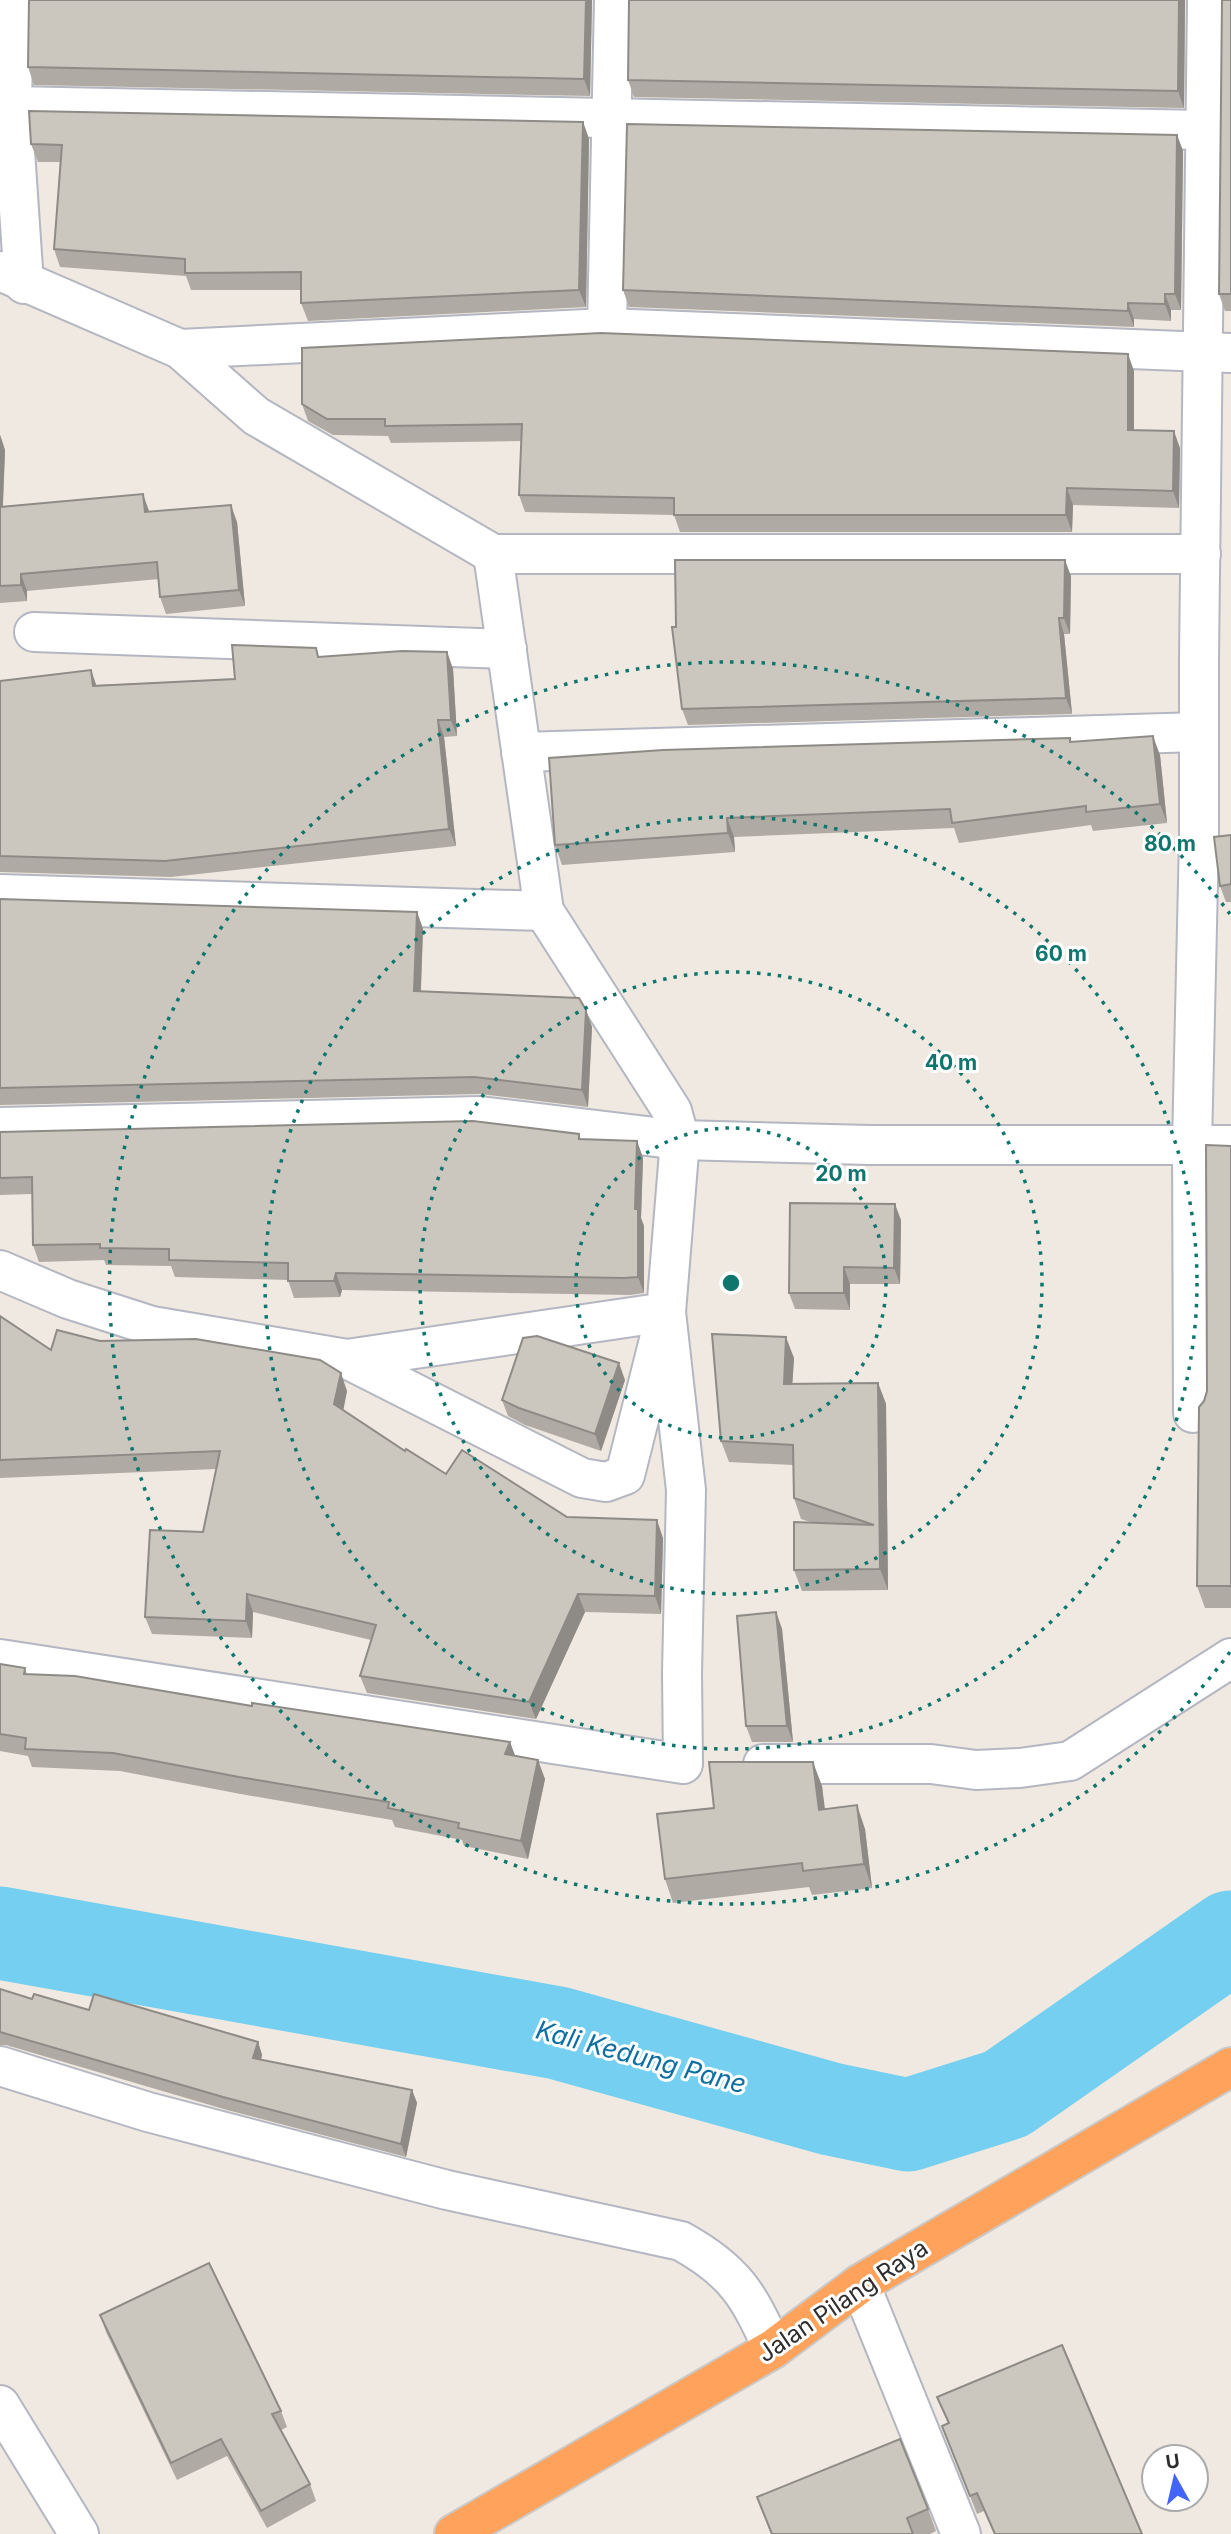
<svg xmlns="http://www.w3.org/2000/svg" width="1231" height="2534" font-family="Inter,sans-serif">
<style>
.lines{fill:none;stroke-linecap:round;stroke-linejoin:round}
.river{stroke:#75cff0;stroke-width:93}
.minor-casing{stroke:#b4b7c1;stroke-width:42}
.highway-casing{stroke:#c9c9c9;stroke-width:42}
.minor{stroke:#fff;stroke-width:38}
.highway{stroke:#ffa35c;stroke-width:38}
.wall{fill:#afaba4}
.shaded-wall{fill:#8e8b86}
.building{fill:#cbc7bf;stroke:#8e8b86;stroke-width:2}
.ring{fill:none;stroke:#0f766e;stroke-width:3.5;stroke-dasharray:3.5 7}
.labels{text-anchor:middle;stroke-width:6;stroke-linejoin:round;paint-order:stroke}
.street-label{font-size:24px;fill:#2e2e2e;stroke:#fff}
.water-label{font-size:26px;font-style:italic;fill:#0d6fa3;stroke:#fff}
.centre{fill:#0f766e;stroke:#fff;stroke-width:3.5}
.ring-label{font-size:21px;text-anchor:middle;font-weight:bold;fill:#0f766e;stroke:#fff;stroke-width:6;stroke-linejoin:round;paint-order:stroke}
</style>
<rect width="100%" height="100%" fill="#efe9e1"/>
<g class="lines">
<!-- river -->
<path class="river" d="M0,1933L558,2033L831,2109L908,2125L1006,2094L1231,1937"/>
<!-- minor casing -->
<g class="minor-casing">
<g id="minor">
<path d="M14,0L12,106L24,284"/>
<path d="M12,106L1204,130"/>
<path d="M0,271L180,349L256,416L493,554H1201"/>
<path d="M607,328L614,0"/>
<path d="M180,349L607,328L1231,353"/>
<path d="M34,632L507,649"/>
<path d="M521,752L1199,732"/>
<path d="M0,894L544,911"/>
<path d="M0,1127L480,1116L680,1140L870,1145H1231"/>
<path d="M0,1270L68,1299L152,1326L347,1359L582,1478L606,1482L625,1475L666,1312L680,1140L672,1111L544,911L493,554"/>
<path d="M1193,1413L1192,1145L1199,838V657L1207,0"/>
<path d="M0,1659L683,1764L682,1673L686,1490L666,1312L347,1359"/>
<path d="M763,1764H931L976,1770L1020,1768L1070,1761L1231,1658"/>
<path d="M0,2066L148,2112L447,2190L681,2241C735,2271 748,2294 773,2349"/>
<path d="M860,2284L961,2534"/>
<path d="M0,2405L79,2534"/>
</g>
</g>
<!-- highway casing -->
<g class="highway-casing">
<path id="highway" d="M454,2534L773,2349L860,2284L1231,2067"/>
</g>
<!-- minor -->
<use href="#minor" class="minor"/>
<!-- highway -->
<use href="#highway" class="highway"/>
</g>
<!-- wall -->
<g class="wall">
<path d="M29,0H592L590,96L34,85L28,67Z"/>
<path d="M1185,0L1184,108L634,97L628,80Z"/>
<path d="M1231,0V311H1225L1219,294Z"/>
<path d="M583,122L589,139L586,307L308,321L301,303V290H191L186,276L60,267L54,249L60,162H38L31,144Z"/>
<path d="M1177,135L1183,151L1181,310H1171V321L1134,319V327L629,307L623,290Z"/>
<path d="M1134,371V430L1180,448L1179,508L1073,505L1072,532H680L674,515L525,512L519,495L521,441L391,443L388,436L333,435L308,421L302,404Z"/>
<path d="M0,435L5,450L3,507L149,512L237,522L245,606L166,614L160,597L159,579L27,591V601L0,603Z"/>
<path d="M1071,576L1070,634H1064L1072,714L688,725L682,709Z"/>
<path d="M447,652L453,669L457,736L444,737L456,846L171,877L0,872V681L96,685L235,679L320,657Z"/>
<path d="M1070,738L1071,742L1160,755L1167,823L1093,831L1091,825L959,843L954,828L734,837L735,852L562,865L555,845Z"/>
<path d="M1231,835V902H1226L1220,886Z"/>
<path d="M0,899L417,912L423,929L421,991L586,1010L592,1027L588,1107L480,1094L0,1105Z"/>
<path d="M0,1132L579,1134L581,1140L637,1141L643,1158L641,1218L644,1226V1293L630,1295L342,1290L340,1297L294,1298L288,1280L175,1277L171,1266L106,1265L104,1260L39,1262L33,1245L32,1194L0,1195Z"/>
<path d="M1231,1146V1608H1205L1197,1586L1204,1401L1207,1391Z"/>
<path d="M901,1220L900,1284H850V1310L795,1309L789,1293Z"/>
<path d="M0,1316L51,1350L100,1341L347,1391L343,1410L405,1451L446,1474L567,1517L663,1538L661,1614L585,1612L536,1719L367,1693L360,1676L371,1640L253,1612L252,1638L152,1634L145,1617L203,1532L216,1469L0,1478Z"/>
<path d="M794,1358L792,1384L878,1383L886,1404L888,1590L802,1591L794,1570L813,1523L801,1519L794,1498L793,1465L729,1462L721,1441Z"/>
<path d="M625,1380L601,1451L525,1425L508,1416L502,1400Z"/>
<path d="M776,1612L782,1629L793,1742H752L746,1726Z"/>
<path d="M0,1664L25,1668L27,1674L510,1742L515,1756L545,1779L528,1859L464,1846L462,1840L395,1827L392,1820L246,1795L120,1771L32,1767L28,1756L0,1751Z"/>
<path d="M822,1786L824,1809L865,1829L872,1888L812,1895L809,1887L673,1903L665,1879L714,1808Z"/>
<path d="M0,1989L32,1999L258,2042L262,2055L261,2060L412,2090L417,2103L406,2157L227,2110L6,2045H0Z"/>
<path d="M100,2315L281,2411L287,2427L281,2430L310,2484L316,2501L267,2528L227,2456L177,2480L106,2332Z"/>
<path d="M937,2397L1142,2534H994L984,2511L977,2514L942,2426L948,2423Z"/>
<path d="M757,2497L928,2509L936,2531L930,2534H771Z"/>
</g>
<!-- shaded-wall -->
<g class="shaded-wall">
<path d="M586,0H592L590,96L584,79Z"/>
<path d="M1179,0H1185L1184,108L1178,91Z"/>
<path d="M583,122L589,139L586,307L579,290Z"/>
<path d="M1177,135L1183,151L1181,310L1175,294Z"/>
<path d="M1165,294L1171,310V321L1165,304Z"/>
<path d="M1128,303L1134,319V327L1128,311Z"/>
<path d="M1128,354L1134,371V446L1128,430Z"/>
<path d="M1174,431L1180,448L1179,508L1173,491Z"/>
<path d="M0,435L5,450L2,524L0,517Z"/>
<path d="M1067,488L1073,505L1072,532L1066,515Z"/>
<path d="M143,494L149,511L151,529L145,512Z"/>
<path d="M231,505L237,522L245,606L239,590Z"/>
<path d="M1065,560L1071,576L1070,634L1064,618Z"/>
<path d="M21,574L27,591V601L21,585Z"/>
<path d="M1059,618L1064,634L1072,714L1066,698Z"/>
<path d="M447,652L453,669L457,736L451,720Z"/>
<path d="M91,670L97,687L93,686Z"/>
<path d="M438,720L444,737L456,846L449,829Z"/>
<path d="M1153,736L1160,755L1167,823L1160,804Z"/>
<path d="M727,818L734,837L735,852L728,833Z"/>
<path d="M417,912L423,929L420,1008L414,991Z"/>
<path d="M586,1010L592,1027L588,1107L582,1090Z"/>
<path d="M637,1141L643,1158L641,1218L644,1226V1293L638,1277L635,1209Z"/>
<path d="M895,1204L901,1220L900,1284L894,1268Z"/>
<path d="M844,1267L850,1284V1310L844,1293Z"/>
<path d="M336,1273L342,1290L340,1297L334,1281Z"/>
<path d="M786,1337L794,1358L791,1405L784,1384Z"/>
<path d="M619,1363L625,1380L601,1451L595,1434Z"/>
<path d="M341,1373L347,1391L341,1422L334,1404Z"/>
<path d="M878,1383L886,1404L888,1590L880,1569Z"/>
<path d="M657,1520L663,1538L661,1614L655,1596Z"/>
<path d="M247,1594L253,1612L252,1638L246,1621Z"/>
<path d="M578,1594L585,1612L536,1719L529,1702Z"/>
<path d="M776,1612L782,1629L793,1742L787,1726Z"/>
<path d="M510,1742L517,1761L505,1754Z"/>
<path d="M538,1760L545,1779L528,1859L521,1841Z"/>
<path d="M813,1762L822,1786L828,1833L819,1810Z"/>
<path d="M857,1805L865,1829L872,1888L864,1864Z"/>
<path d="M258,2042L262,2055L258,2071L253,2058Z"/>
<path d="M412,2090L417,2103L406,2157L401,2144Z"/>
</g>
<!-- building -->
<g class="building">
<path d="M29,0H586L584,79L28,67Z"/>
<path d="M629,0H1179L1178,91L628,80Z"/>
<path d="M1222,0H1231V294H1219Z"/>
<path d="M29,111L583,122L579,290L301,303V272L185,273V259L54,249L62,145L31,144Z"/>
<path d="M627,124L1177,135L1175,294H1165V304L1128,303V311L623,290Z"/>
<path d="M601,333L1128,354V430L1174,431L1173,491L1067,488L1066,515H674V498L519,495L522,424L385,426V419H327L302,404V348Z"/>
<path d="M143,494L145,512L231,505L239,590L160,597L157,562L21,574V585L0,586V507Z"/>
<path d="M675,560H1065L1064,618H1059L1066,698L682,709L672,627H676Z"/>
<path d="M232,645L316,648L318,657L402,651L447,652L451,720H438L449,829L165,861L0,856V681L91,670L93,686L235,679Z"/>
<path d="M1153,736L1160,804L1086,812V806L952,823L950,809L727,818L728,833L555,845L549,758L663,750L1070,738V742Z"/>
<path d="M1231,835V884L1220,886L1214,837Z"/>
<path d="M0,899L417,912L414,991L579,998L586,1010L582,1090L474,1077L0,1088Z"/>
<path d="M473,1121L579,1134V1139L637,1141L635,1209H638V1277L624,1278L336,1273L334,1281H288V1263L169,1260V1249L100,1248V1244L33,1245L32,1177L0,1178V1132Z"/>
<path d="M1206,1145L1231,1146V1586H1197L1199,1407L1204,1401L1207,1391Z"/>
<path d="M790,1203L895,1204L894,1268L844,1267V1293H789Z"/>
<path d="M0,1316L51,1350L57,1330L100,1341L196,1339L320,1360L341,1373L334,1404L405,1451L406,1449L446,1474L462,1450L567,1517L657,1520L655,1596L578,1594L529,1702L360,1676L376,1625L247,1594L246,1621L145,1617L150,1530L203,1532L220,1451L0,1460Z"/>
<path d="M712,1334L786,1337L784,1384L878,1383L880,1569L794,1570V1522L874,1525L794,1498L793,1445L721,1441Z"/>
<path d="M537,1336L619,1363L595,1434L519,1408L502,1400L523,1338Z"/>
<path d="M776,1612L787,1726H746L737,1616Z"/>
<path d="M0,1664L25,1668L24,1674L75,1676L252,1706V1703L510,1742L505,1754L538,1760L521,1841L458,1828L459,1823L388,1808L389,1802L239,1777L113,1753L25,1749L26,1738L0,1734Z"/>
<path d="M709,1762H813L819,1810L857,1805L864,1864L803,1871L802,1863L665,1879L657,1814L714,1808Z"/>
<path d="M0,1989L32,1999L34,1994L89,2010L94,1994L258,2042L253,2058L412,2090L401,2144L223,2097L0,2032Z"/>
<path d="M209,2263L281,2411L272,2414L310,2484L261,2511L221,2439L171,2463L100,2315Z"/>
<path d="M1062,2345L1142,2534H995L977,2493L970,2496L942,2426L949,2423L937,2397Z"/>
<path d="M900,2439L928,2509L907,2518L913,2534H772L757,2497Z"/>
</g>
<!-- distance rings -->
<g class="ring">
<circle cx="731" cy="1283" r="155"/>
<circle cx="731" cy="1283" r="311"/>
<circle cx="731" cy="1283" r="466"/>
<path d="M1230 1652A621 621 0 1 1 1230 914"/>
</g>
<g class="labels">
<!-- street labels -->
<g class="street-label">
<text transform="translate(843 2301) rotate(-34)" y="8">Jalan Pilang Raya</text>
</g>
<!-- water labels -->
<g class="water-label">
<text transform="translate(641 2057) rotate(15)" y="9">Kali Kedung Pane</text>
</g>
</g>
<circle cx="731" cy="1283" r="10" class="centre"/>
<g class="ring-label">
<text x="1170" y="851">80 m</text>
<text x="1061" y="961">60 m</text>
<text x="951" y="1070">40 m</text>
<text x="841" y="1181">20 m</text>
</g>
<!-- north arrow -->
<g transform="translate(1175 2478) rotate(352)"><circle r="33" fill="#ffffff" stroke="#ababab" stroke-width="2"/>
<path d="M0-5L12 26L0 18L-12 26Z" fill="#4264fb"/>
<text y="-10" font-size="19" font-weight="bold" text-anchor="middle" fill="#2e2e2e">U</text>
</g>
</svg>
